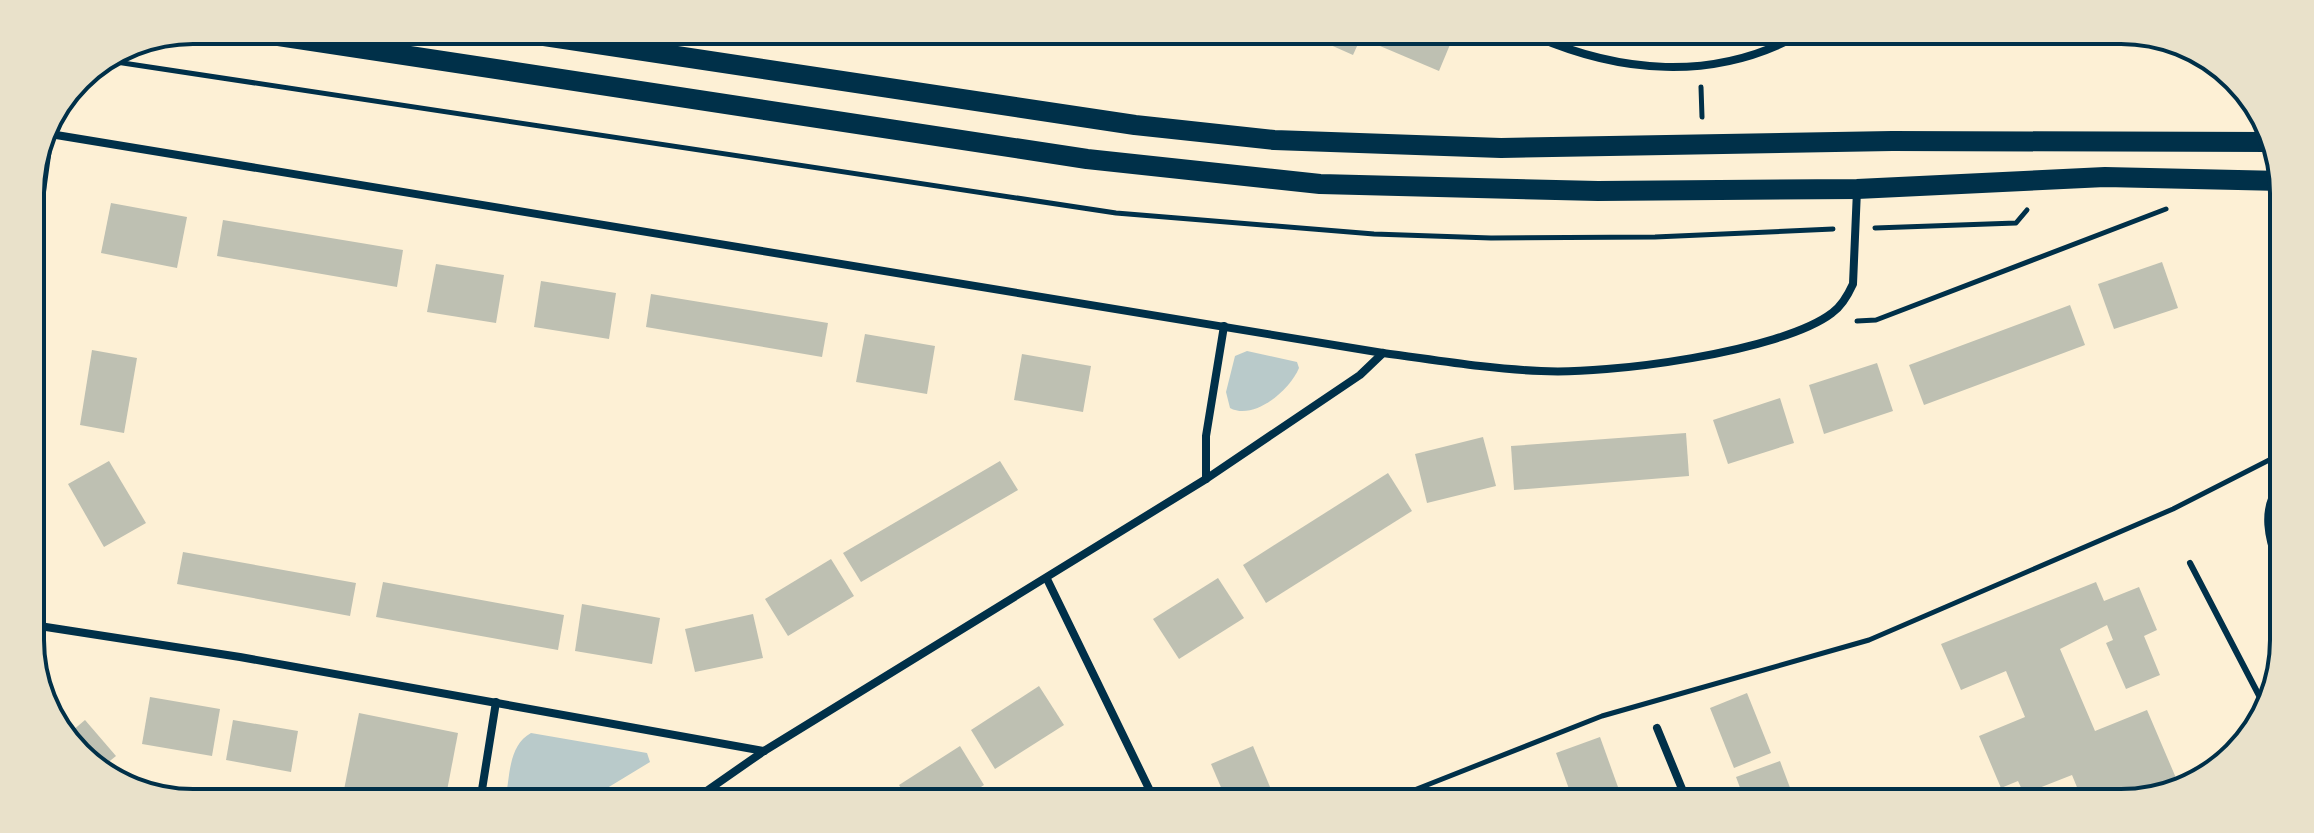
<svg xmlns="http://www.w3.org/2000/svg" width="2314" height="833" font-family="'Space Grotesk',sans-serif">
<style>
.green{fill:#b9caca}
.building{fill:#bec0b2}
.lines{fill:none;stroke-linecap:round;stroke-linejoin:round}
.path{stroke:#003049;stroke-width:5}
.service{stroke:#003049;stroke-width:6}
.minor{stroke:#003049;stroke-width:8}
.primary{stroke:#003049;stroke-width:20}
.rim{fill:none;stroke:#003049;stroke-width:4}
</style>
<rect width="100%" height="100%" fill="#fdf0d5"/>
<!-- green -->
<g class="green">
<path d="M1247,351L1297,362L1299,368C1290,390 1254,421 1230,408L1226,392L1235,356Z"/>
<path d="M531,733L647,753L650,762L594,796H506C510,774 509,745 531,733Z"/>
</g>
<!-- building -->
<g class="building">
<path d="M1308,35H1362L1353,55Z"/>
<path d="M1385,35H1454L1439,71L1380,46Z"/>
<path d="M111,203L187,217L177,268L101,253Z"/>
<path d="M223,220L403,250L397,287L217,256Z"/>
<path d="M2162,262L2178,308L2114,329L2098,284Z"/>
<path d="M436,264L504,275L496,323L427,312Z"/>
<path d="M541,281L616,293L609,339L534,327Z"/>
<path d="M651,294L828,323L822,357L646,327Z"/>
<path d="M2070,305L2085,345L1924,405L1909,365Z"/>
<path d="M865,334L935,346L927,394L856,382Z"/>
<path d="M92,350L137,358L124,433L80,425Z"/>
<path d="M1022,354L1091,366L1083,412L1014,400Z"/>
<path d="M1877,363L1893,411L1824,434L1809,385Z"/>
<path d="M1780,398L1794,443L1728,464L1713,420Z"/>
<path d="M1686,433L1689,476L1514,490L1511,446Z"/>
<path d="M1483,437L1496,486L1427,503L1415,454Z"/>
<path d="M109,461L146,523L104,547L68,484Z"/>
<path d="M1000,461L1018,490L861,582L843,553Z"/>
<path d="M1388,473L1412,511L1266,603L1243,565Z"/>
<path d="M183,552L356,583L350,616L177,584Z"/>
<path d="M831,559L854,596L788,636L765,599Z"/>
<path d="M1218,578L1244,618L1179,659L1153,619Z"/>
<path d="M383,582L564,615L558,650L376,617Z"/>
<path d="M2096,582L2104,601L2139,587L2157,630L2144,636L2160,675L2126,689L2106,643L2113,640L2107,625L2060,649L2095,731L2147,710L2179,785L2131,803L2083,802L2072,775L2024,794L2018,781L2001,788L1979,736L2025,717L2006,671L1961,690L1941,644Z"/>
<path d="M582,604L660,618L652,664L575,651Z"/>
<path d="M753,614L763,658L695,672L685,629Z"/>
<path d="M1039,686L1064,725L995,769L971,730Z"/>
<path d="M1747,693L1771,753L1734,768L1710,708Z"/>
<path d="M150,697L220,709L212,756L142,744Z"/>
<path d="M359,713L458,733L446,796L343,795Z"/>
<path d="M85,720L116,756L101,768L71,748L65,737Z"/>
<path d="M233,720L298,731L291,772L226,760Z"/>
<path d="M1600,737L1623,801L1573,800L1556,753Z"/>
<path d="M960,746L984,785L964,798H907L899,785Z"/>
<path d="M1253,746L1275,799H1226L1211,764Z"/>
<path d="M1780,761L1795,801H1745L1736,777Z"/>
<path d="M885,789L890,798L872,797Z"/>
</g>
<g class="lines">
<!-- path -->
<g class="path">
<path d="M103,60L1116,213L1374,234L1491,238L1655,237L1833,229"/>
<path d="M1701,87L1702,117"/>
<path d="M1875,228L2016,223L2027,210"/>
<path d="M1857,321L1876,320L2166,209"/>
<path d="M1389,800L1602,716L1869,640L2173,509L2279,455"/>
</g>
<!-- service -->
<g class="service">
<path d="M2190,563L2265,707"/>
<path d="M2277,564C2268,540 2260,509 2278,487"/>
</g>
<!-- minor -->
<g class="minor">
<path d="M1535,36C1620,73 1711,81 1795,37"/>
<path d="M44,133L1383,353C1436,360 1488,369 1541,371C1606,375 1781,352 1832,313C1842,306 1848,295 1853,284L1857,190"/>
<path d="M31,270L50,134"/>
<path d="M1206,479V436L1224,326"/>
<path d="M1047,579L1154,799"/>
<path d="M33,625L240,657L764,751"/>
<path d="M1657,728L1687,801"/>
<path d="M481,796L496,702"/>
<path d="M698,797L764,751L1206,479L1360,375L1383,353"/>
</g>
<!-- primary -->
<g class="primary">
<path d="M239,30L1087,159L1320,184L1598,191L1857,189L2105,177L2282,181"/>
<path d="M511,31L1135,125L1274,140L1501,148L1892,141L2269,142"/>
</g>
</g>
<!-- crop -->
<path d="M0 0H2314V833H0ZM193 44H2121A149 149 0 0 1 2270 193V640A149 149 0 0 1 2121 789H193A149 149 0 0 1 44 640V193A149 149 0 0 1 193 44Z" fill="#e9e1ca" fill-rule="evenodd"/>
<path class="rim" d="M193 44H2121A149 149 0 0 1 2270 193V640A149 149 0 0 1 2121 789H193A149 149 0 0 1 44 640V193A149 149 0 0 1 193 44Z"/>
</svg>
